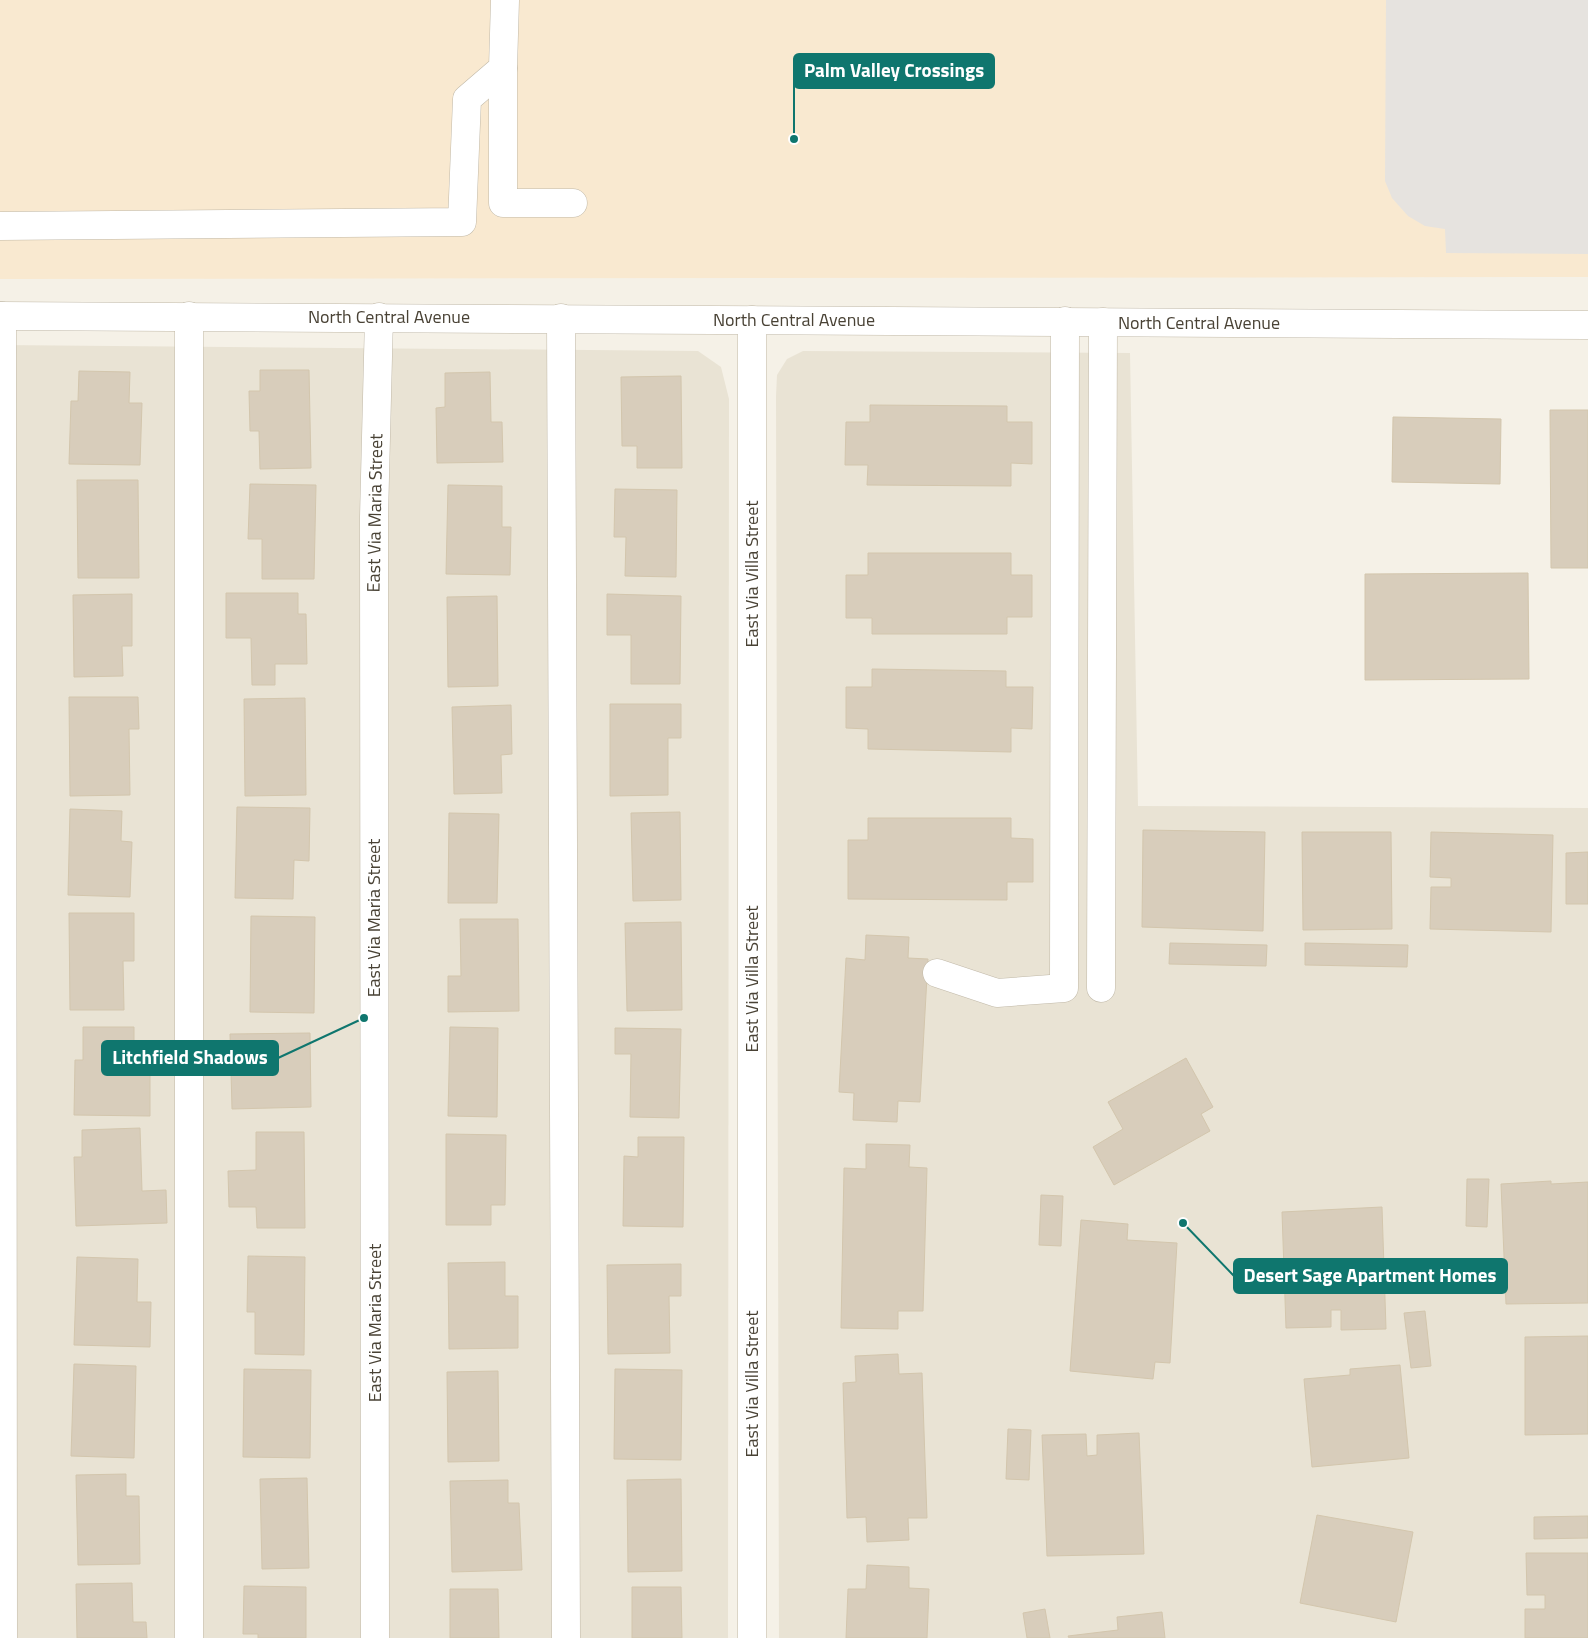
<svg xmlns="http://www.w3.org/2000/svg" width="1588" height="1638" font-family="'Titillium Web',sans-serif">
<style>
.residential{fill:#e9e3d4}
.commercial{fill:#f9e9d0}
.parking{fill:#e6e3df}
.building{fill:#d8cdbb;stroke:#d3c6ad}
.lines{fill:none;stroke-linecap:round;stroke-linejoin:round}
.minor-casing{stroke:#c1b9a8;stroke-width:29}
.minor{stroke:#fff;stroke-width:28}
.labels{text-anchor:middle;stroke-width:4;stroke-linejoin:round;paint-order:stroke}
.street-label{font-size:18px;fill:#494235;stroke:#fff}
.leader{fill:none;stroke:#0f766e;stroke-width:2}
.callout-dot{fill:#0f766e;stroke:#fff;stroke-width:2}
.callout{fill:#0f766e;stroke:#0f766e;stroke-width:2}
.callout-label{font-size:19px;text-anchor:middle;font-weight:bold;fill:#fff}
</style>
<rect width="100%" height="100%" fill="#f5f1e7"/>
<!-- residential -->
<g class="residential">
<path d="M0,345L698,351L721,367L729,399L728,1638H0Z"/>
<path d="M803,351L1130,353L1138,806L1588,808V1638H779L776,396L777,375L787,359Z"/>
</g>
<!-- commercial -->
<path class="commercial" d="M0,0H1588V277L0,279Z"/>
<!-- parking -->
<path class="parking" d="M1386,0H1588V254L1446,253L1445,229L1425,226L1408,216L1392,198L1385,181Z"/>
<!-- building -->
<g class="building">
<path d="M260,370H309L311,468L260,469L259,431H250L249,391H260Z"/>
<path d="M79,371L130,372L129,403H142L140,465L69,464L71,401H78Z"/>
<path d="M490,372L491,422H502L503,462L437,463L436,408L445,407V373Z"/>
<path d="M681,376L682,468H637V446H622L621,377Z"/>
<path d="M870,405L1007,406V422H1032V464L1011,463V486L867,485L868,465H845L846,422H870Z"/>
<path d="M1550,410H1588V568H1551Z"/>
<path d="M1393,417L1501,419L1500,484L1392,482Z"/>
<path d="M77,480H138L139,578H78Z"/>
<path d="M250,484L316,485L314,579H262V539H248Z"/>
<path d="M448,485L502,486V527H511L510,575L446,574Z"/>
<path d="M615,489L677,490L676,577L625,576L626,537H614Z"/>
<path d="M868,553H1011V575H1032V617H1007V634H872V618H846V575H868Z"/>
<path d="M1528,573L1529,679L1365,680V574Z"/>
<path d="M226,593H298V614H306L307,664H275V685H252L251,638H226Z"/>
<path d="M132,594V646H122L123,676L74,677L73,595Z"/>
<path d="M607,594L681,596L680,684H631V635H607Z"/>
<path d="M497,596L498,686L448,687L447,597Z"/>
<path d="M872,669L1006,671V687H1033L1032,729L1011,728V752L868,749V729L846,728V687H872Z"/>
<path d="M69,697H138L139,729H129L130,795L70,796Z"/>
<path d="M305,698L306,795L245,796L244,699Z"/>
<path d="M610,704H681V738H668V795L610,796Z"/>
<path d="M511,705L512,754L501,755L502,793L454,794L452,707Z"/>
<path d="M237,807L310,808L309,861L294,860L293,899L235,898Z"/>
<path d="M70,809L122,811L121,841L132,842L130,897L68,895Z"/>
<path d="M680,812L681,900L633,901L631,813Z"/>
<path d="M449,813L499,814L497,903H448Z"/>
<path d="M868,818H1011V838L1033,839V882H1007V900L848,899V840H868Z"/>
<path d="M1143,830L1265,832L1263,931L1142,927Z"/>
<path d="M1302,832H1391L1392,929L1303,930Z"/>
<path d="M1431,832L1553,835L1551,932L1430,929L1431,887H1451V878L1430,877Z"/>
<path d="M1588,852V904H1566V853Z"/>
<path d="M69,913H134V961H123L124,1010H70Z"/>
<path d="M251,916L315,917L314,1013L250,1012Z"/>
<path d="M460,919H518L519,1011L448,1012V976H461Z"/>
<path d="M681,922L682,1010L627,1011L625,923Z"/>
<path d="M866,935L909,937L908,958L928,959L920,1102L898,1101L897,1122L853,1120L854,1093L839,1092L846,958L865,960Z"/>
<path d="M1170,943L1267,945L1266,966L1169,964Z"/>
<path d="M1305,943L1408,945L1407,967L1305,965Z"/>
<path d="M83,1027H134V1053H150V1116L74,1115L75,1060H83Z"/>
<path d="M450,1027L498,1028L497,1117L448,1116Z"/>
<path d="M615,1028L681,1029L679,1118L630,1117L631,1054H615Z"/>
<path d="M310,1033L311,1107L232,1109L230,1034Z"/>
<path d="M1186,1058L1213,1107L1201,1114L1210,1131L1114,1185L1093,1147L1123,1129L1108,1102Z"/>
<path d="M140,1128L142,1191L166,1190L167,1223L76,1226L74,1157H82V1130Z"/>
<path d="M256,1132H304L305,1228H257L256,1207H229L228,1171L256,1170Z"/>
<path d="M446,1134L506,1135L505,1205H491V1225H446Z"/>
<path d="M638,1137H684L683,1227L623,1226L624,1156L638,1157Z"/>
<path d="M866,1144L910,1145L909,1167L927,1168L923,1311H898V1329L841,1328L844,1168L866,1169Z"/>
<path d="M1467,1179H1489L1487,1227L1466,1226Z"/>
<path d="M1551,1181V1184L1588,1182V1303L1506,1304L1501,1184Z"/>
<path d="M1041,1195L1063,1196L1061,1246L1039,1245Z"/>
<path d="M1382,1207L1386,1329L1341,1330V1310H1331V1327L1286,1328L1282,1212Z"/>
<path d="M1081,1220L1128,1224L1127,1240L1177,1243L1170,1363L1155,1362L1153,1379L1070,1371Z"/>
<path d="M248,1256L305,1257L304,1355L255,1354V1312H247Z"/>
<path d="M77,1257L138,1259L137,1302H151L150,1347L74,1345Z"/>
<path d="M505,1262V1296H518V1348L449,1349L448,1263Z"/>
<path d="M681,1264V1296H669L670,1353L608,1354L607,1265Z"/>
<path d="M1425,1311L1431,1366L1411,1368L1404,1313Z"/>
<path d="M1588,1336V1434L1525,1435V1337Z"/>
<path d="M898,1354L899,1374L922,1373L927,1518H908L909,1540L867,1542L866,1517L847,1518L843,1383L856,1382L855,1356Z"/>
<path d="M74,1364L136,1366L134,1458L71,1456Z"/>
<path d="M1400,1365L1409,1458L1312,1467L1304,1379L1350,1375V1369Z"/>
<path d="M244,1369L311,1370L310,1458L243,1457Z"/>
<path d="M615,1369L682,1370L681,1460L614,1459Z"/>
<path d="M498,1371L499,1461L448,1462L447,1372Z"/>
<path d="M1008,1429L1031,1430L1029,1480L1006,1479Z"/>
<path d="M1139,1433L1144,1554L1047,1556L1042,1435L1086,1434L1087,1456L1097,1455V1435Z"/>
<path d="M126,1474V1496H139L140,1564L78,1565L76,1475Z"/>
<path d="M307,1478L309,1568L262,1569L260,1479Z"/>
<path d="M681,1479L682,1571L628,1572L627,1480Z"/>
<path d="M508,1480V1503H519L522,1570L452,1572L450,1481Z"/>
<path d="M1317,1515L1413,1532L1396,1622L1300,1603Z"/>
<path d="M1588,1516V1538L1534,1539V1517Z"/>
<path d="M1526,1553H1588V1638H1525V1609H1545V1595H1527Z"/>
<path d="M867,1565L909,1567V1588L929,1589L927,1638H846L848,1589H866Z"/>
<path d="M132,1583L133,1622H146L147,1638H77L76,1584Z"/>
<path d="M244,1586L306,1587V1638H258V1634H243Z"/>
<path d="M632,1587H681L682,1638H632Z"/>
<path d="M450,1589H498L499,1638H450Z"/>
<path d="M1045,1609L1050,1638H1027L1023,1613Z"/>
<path d="M1162,1612L1165,1638H1069L1068,1636L1118,1630L1117,1617Z"/>
</g>
<g class="lines">
<!-- minor casing -->
<g class="minor-casing">
<g id="minor">
<path d="M503,68V203H573"/>
<path d="M0,226L462,222L467,99L503,68L505,0"/>
<path d="M0,316L1588,325"/>
<path d="M2,316L3,1638"/>
<path d="M189,316V1638"/>
<path d="M561,318L566,1638"/>
<path d="M752,320V1638"/>
<path d="M937,973L997,993L1064,988L1065,321"/>
<path d="M1101,988L1103,322"/>
<path d="M375,1638L374,517L379,317"/>
</g>
</g>
<!-- minor -->
<use href="#minor" class="minor"/>
</g>
<g class="labels">
<!-- street labels -->
<g class="street-label">
<text x="389" y="323">North Central Avenue</text>
<text x="794" y="326">North Central Avenue</text>
<text x="1199" y="329">North Central Avenue</text>
<text transform="translate(375 513) rotate(-89)" y="6">East Via Maria Street</text>
<text transform="translate(752 574) rotate(-90)" y="6">East Via Villa Street</text>
<text transform="translate(374 918) rotate(-90)" y="6">East Via Maria Street</text>
<text transform="translate(752 979) rotate(-90)" y="6">East Via Villa Street</text>
<text transform="translate(375 1323) rotate(-90)" y="6">East Via Maria Street</text>
<text transform="translate(752 1384) rotate(-90)" y="6">East Via Villa Street</text>
</g>
</g>
<!-- callouts -->
<path class="leader" d="M794 139L794 71M364 1018L278 1058M1183 1223L1234 1276"/>
<g class="callout-dot">
<circle cx="794" cy="139" r="5"/>
<circle cx="364" cy="1018" r="5"/>
<circle cx="1183" cy="1223" r="5"/>
</g>
<g class="callout">
<rect x="794" y="54" width="200" height="34" rx="5"/>
<rect x="102" y="1041" width="176" height="34" rx="5"/>
<rect x="1234" y="1259" width="273" height="34" rx="5"/>
</g>
<g class="callout-label">
<text x="894" y="77">Palm Valley Crossings</text>
<text x="190" y="1064">Litchfield Shadows</text>
<text x="1370" y="1282">Desert Sage Apartment Homes</text>
</g>
</svg>
